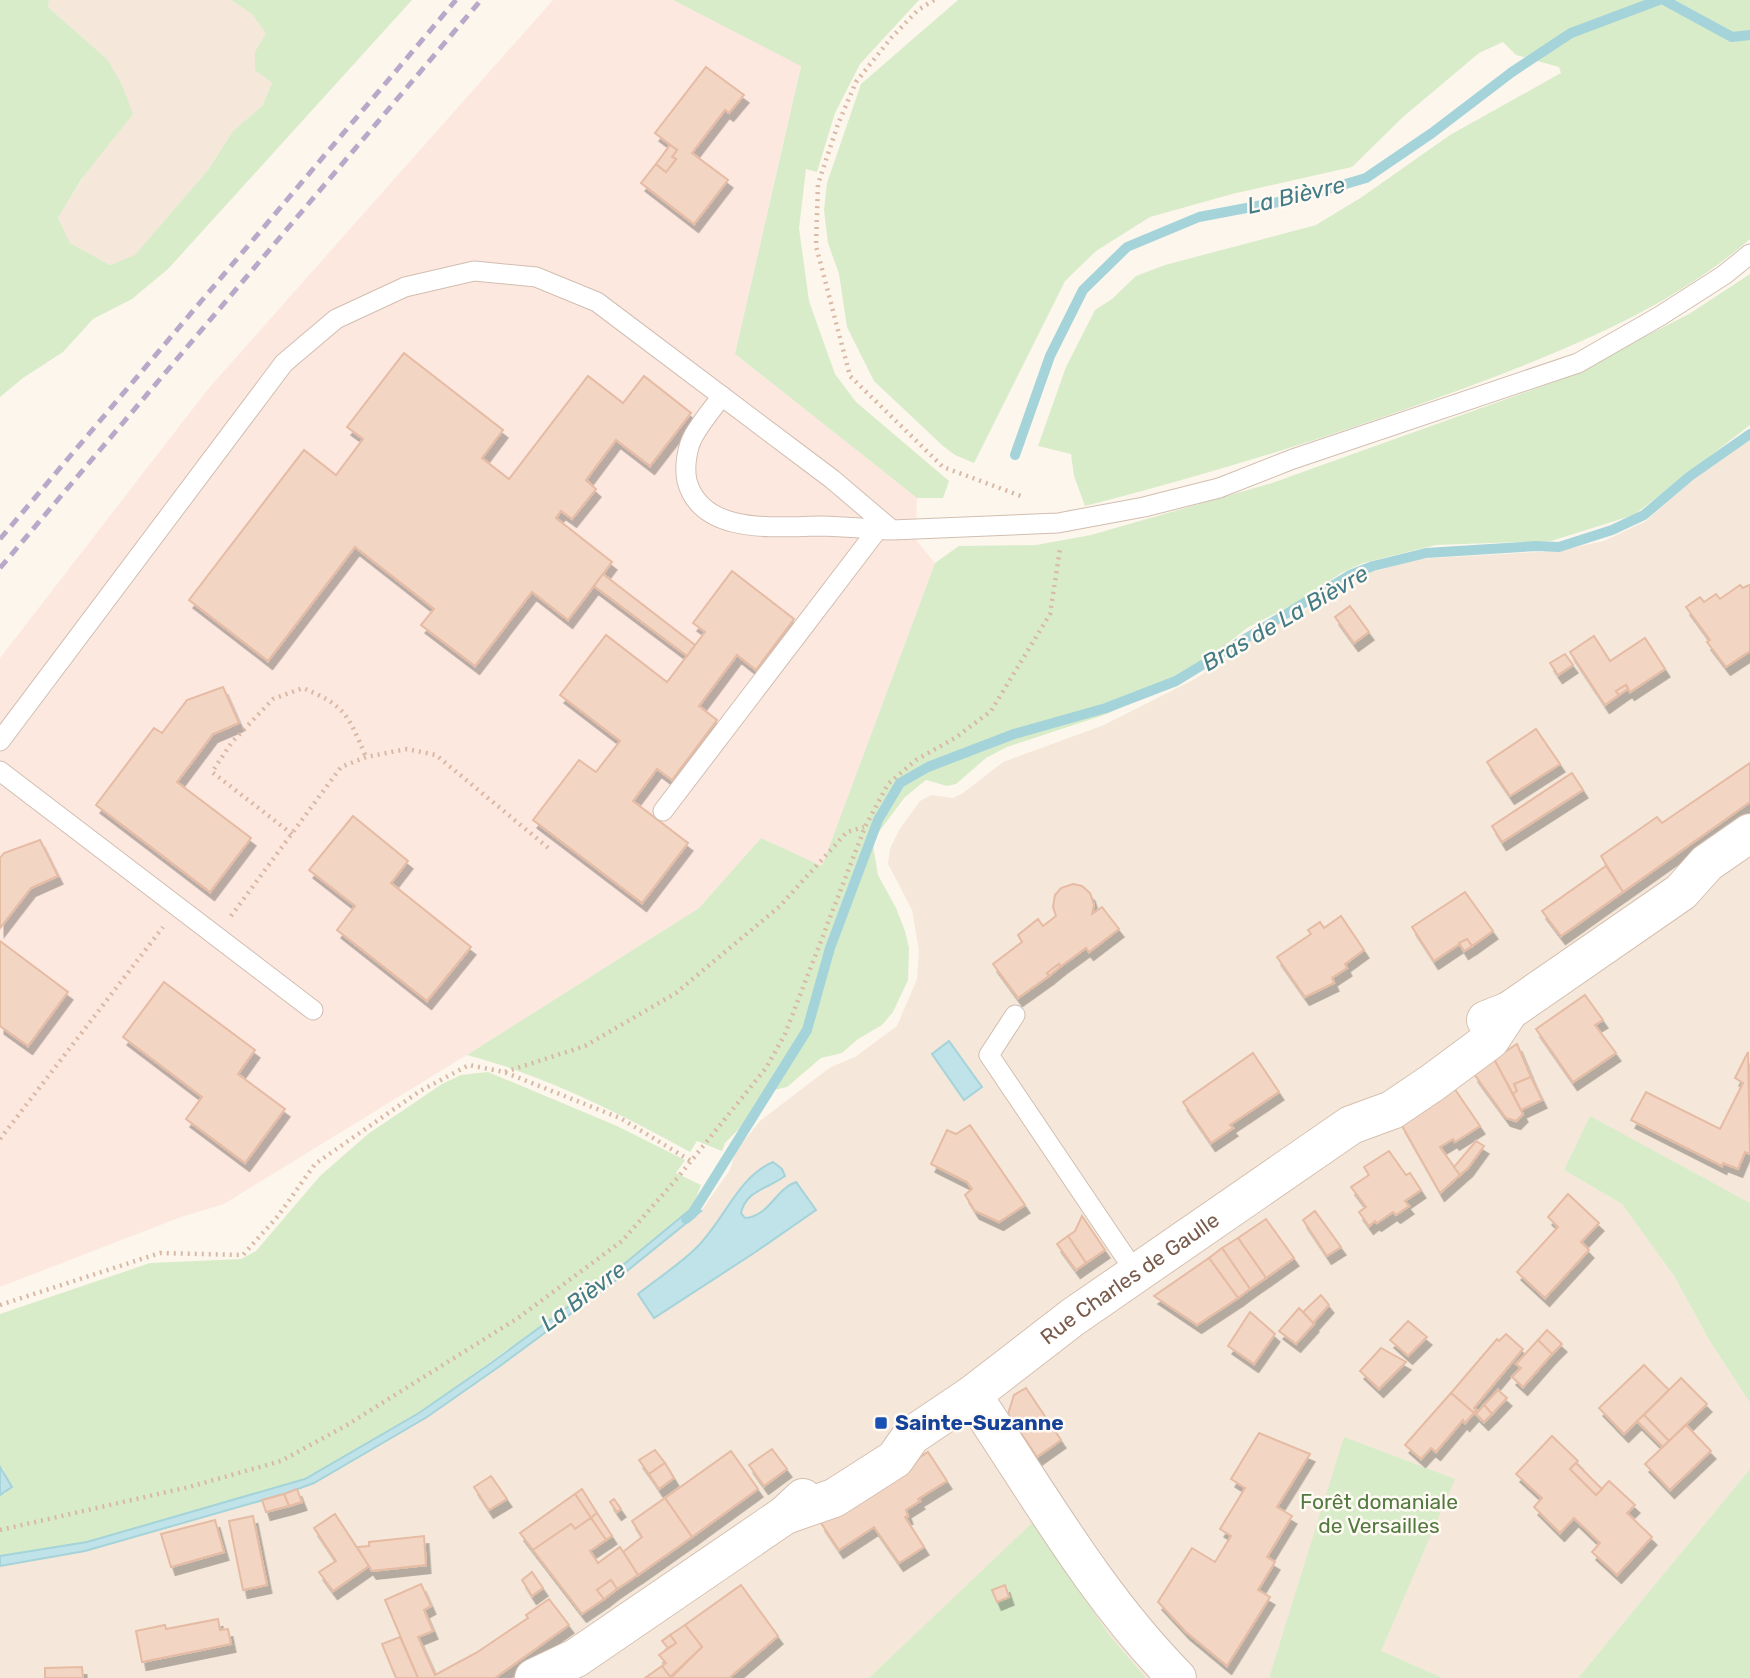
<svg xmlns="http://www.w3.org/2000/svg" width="1750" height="1678" font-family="Rubik,sans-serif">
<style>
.residential{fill:#f5e8da}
.commercial{fill:#fde8e0}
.green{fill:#d8ecc9}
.water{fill:#bfe3e8;stroke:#a5d3da;stroke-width:2}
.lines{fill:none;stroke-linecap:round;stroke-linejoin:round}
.stream{stroke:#a5d3da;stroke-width:10}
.building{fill:#f3d5c3;stroke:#e6bba3;stroke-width:2;filter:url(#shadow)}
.service-casing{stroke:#d1beb0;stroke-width:21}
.minor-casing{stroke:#d1beb0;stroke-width:40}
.secondary-casing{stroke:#d6c0b0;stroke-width:40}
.path{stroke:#d9b8a5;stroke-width:4.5;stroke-dasharray:2 5;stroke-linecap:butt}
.service{stroke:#fff;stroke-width:19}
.minor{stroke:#fff;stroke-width:38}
.secondary{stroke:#fff;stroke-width:38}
.rail{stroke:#b9a8c9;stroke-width:5;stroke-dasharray:10 7;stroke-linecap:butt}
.transit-dot{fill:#1a4fb4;stroke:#fffaf3;stroke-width:2.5}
.labels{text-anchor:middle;stroke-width:5;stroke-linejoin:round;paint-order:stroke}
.street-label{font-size:21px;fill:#7a5c4d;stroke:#fffaf3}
.transit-label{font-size:21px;font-weight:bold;fill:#164399;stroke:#fffaf3;text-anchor:start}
.park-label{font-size:21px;fill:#537a41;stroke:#fffaf3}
.water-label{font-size:23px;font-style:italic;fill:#437c86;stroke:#fffaf3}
</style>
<defs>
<filter id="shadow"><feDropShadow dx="4.5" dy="8" stdDeviation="0" flood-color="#0004"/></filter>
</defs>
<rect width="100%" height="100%" fill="#fdf6ec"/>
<!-- residential -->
<g class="residential">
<path d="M49,0H231L252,14L267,33L272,83L262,106L233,131L208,170L135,256L109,265L70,243L58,218L83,178L107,59L48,7Z"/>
<path d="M1750,440V1203L1590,1117L1564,1170L1622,1204L1674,1276L1708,1338L1750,1403V1469L1578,1678H1443L1380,1651L1393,1622L1294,1600L1269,1678H1146L1111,1637L1032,1524L869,1678H0V1566L85,1551L284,1494L336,1471L427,1417L611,1284L701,1211L730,1170L735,1152L760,1121L820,1075L831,1067L855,1057L897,1026L917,979L919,951L912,910L888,864L890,849L899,830L920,801L931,795L953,798L963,793L1003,762L1104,725L1193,680L1224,661L1246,641L1297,615L1365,574L1415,559L1557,551L1604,541L1646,521L1702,471Z"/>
</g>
<!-- commercial -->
<path class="commercial" d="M553,0H673L801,65L735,354L917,498L916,540L935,563L822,866L761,838L699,908L483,1045L224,1204L181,1217L0,1287V658L208,389Z"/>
<!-- green -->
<g class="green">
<path d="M0,0H49L48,7L107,59L122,85L133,114L83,177L58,218L70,243L110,265L135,255L208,170L233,131L262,106L272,83L255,70V52L266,33L252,14L231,0H412L168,269L132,299L93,319L63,352L23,378L0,397Z"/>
<path d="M673,0H919L860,64L835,113L817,172L806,169L799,228L809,301L835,374L856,402L949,481L943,498H917L735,354L801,66Z"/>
<path d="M958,0H1750V239C1668,310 1565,350 1465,388C1340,434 1214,473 1085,506L1074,476L1071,454L1038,446L1066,367L1095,310L1112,299L1136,276L1165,265L1316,225L1362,197L1450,135L1561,73L1559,67L1516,55L1503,42L1479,53L1403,117L1352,167L1232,194L1150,217L1096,251L1065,281L974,463L955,455L943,446L874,381L847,327L839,274L828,243L824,210L827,183L861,84Z"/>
<path d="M1750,274V425L1634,515L1551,541L1436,545L1363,563L1341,573L1307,597L1247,628L1215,653L1134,701L1107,714L1007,747L986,758L956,784L947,786L926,780L905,797L878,833L873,845L878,875L896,908L905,931L909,948L908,980L893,1012L882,1025L858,1039L842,1053L821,1058L787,1087L770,1091L745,1123L725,1143L722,1151L697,1141L690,1152C619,1113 546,1076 467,1055L699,908L761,838L822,866L935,563L959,546L1036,545L1091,535L1272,483L1557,381L1689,314Z"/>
<path d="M488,1072L617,1126L685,1160L676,1173L701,1185L692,1208L606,1279L419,1413L305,1479L87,1542L0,1556V1495L6,1493L4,1470L0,1467V1314L150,1263L241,1259L256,1251L320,1176L368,1134L442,1084L461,1075Z"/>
<path d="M1590,1116L1750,1203V1403L1708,1338L1674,1276L1622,1204L1564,1170Z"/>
<path d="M1344,1437L1455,1479L1381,1651L1443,1678H1269Z"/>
<path d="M1750,1469V1678H1578Z"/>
<path d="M1032,1523L1111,1637L1146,1678H869Z"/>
</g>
<!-- water -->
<g class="water">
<path d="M949,1041L982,1087L964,1100L932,1054Z"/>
<path d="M773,1162L782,1169L785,1176C768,1189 746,1190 741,1213L745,1218C770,1216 775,1189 796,1182L816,1210L754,1253L654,1318L638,1294C657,1279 677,1266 694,1250C723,1224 736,1178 773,1162Z"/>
<path d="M692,1208L701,1211L611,1284L500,1366L427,1417L314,1483L284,1494L85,1551L0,1566V1556L87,1542L305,1479L419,1413L491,1363L606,1279Z"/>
<path d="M0,1467L12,1487L0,1495Z"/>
</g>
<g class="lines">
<!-- stream -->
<g class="stream">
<path d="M1664,0L1732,37L1750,35"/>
<path d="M1015,455L1050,356L1083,290L1127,247L1199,217L1294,199L1366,178L1432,133L1512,72L1571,33L1659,0"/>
<path d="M686,1219L692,1214L807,1030L830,948L878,820L900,783L928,767L1014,734L1106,708L1176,681L1350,575L1373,566L1426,553L1536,546L1559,547L1612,530L1644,515L1690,476L1750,434"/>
</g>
</g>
<!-- building -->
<g class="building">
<path d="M706,67L744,95L729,113L725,110L692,153L728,180L694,224L641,183L656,164L666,172L676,159L672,157L677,150L655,133Z"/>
<path d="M670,145L677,150L672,157L676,159L666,172L656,164Z"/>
<path d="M404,353L503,430L482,458L509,479L588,376L623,403L644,376L691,413L650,466L616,440L586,480L596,489L572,519L561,511L556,518L612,562L568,620L532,592L475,666L421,625L434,609L355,547L268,661L189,600L304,450L336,475L363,439L347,427Z"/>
<path d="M732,571L794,619L756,670L737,655L699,706L717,720L672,780L657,769L633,801L688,843L642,903L533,820L579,760L596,772L620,741L560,695L606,635L667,682L705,632L693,623Z"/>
<path d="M603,574L695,645L687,656L594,586Z"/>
<path d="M1740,585L1743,588L1749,585L1750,587V651L1726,667L1707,642L1710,640L1686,607L1700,597L1704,602L1716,594L1720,599Z"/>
<path d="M1350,606L1369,632L1354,643L1335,617Z"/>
<path d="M1594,636L1610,661L1645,638L1665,669L1630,692L1626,685L1616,691L1619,695L1605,705L1570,652Z"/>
<path d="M1565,654L1573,665L1558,675L1550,663Z"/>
<path d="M1626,685L1628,689L1619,695L1616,691Z"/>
<path d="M223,687L239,723L213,734L177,782L251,838L210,892L96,805L154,728L162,733L187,700Z"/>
<path d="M1536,729L1560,764L1510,796L1487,762Z"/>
<path d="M1750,763V802L1623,892L1601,856L1657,817L1662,823Z"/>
<path d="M1572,773L1583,790L1502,842L1492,826Z"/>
<path d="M353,816L408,861L391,883L471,947L427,1001L337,930L355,906L309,870Z"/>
<path d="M40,840L58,876L31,888L0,928V858L4,853Z"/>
<path d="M1606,866L1623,892L1561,936L1542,911Z"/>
<path d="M1073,884L1082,886L1090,893L1094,905L1092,914L1102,907L1119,929L1089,952L1086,948L1060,967L1059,964L1047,973L1049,976L1018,998L993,964L1022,942L1018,935L1038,919L1043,926L1056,916L1053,907L1055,895L1061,888Z"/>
<path d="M1465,892L1493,931L1472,946L1467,939L1434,961L1412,927Z"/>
<path d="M1341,916L1364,950L1345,964L1347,968L1332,978L1334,983L1305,997L1277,957L1311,934L1308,930L1320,922L1324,928Z"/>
<path d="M1467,939L1472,946L1464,951L1459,943Z"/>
<path d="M0,941L68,992L28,1046L0,1026Z"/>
<path d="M1059,964L1060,967L1049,976L1047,973Z"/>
<path d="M164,982L255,1050L238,1074L285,1109L245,1163L186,1119L202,1097L123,1037Z"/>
<path d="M1585,995L1603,1020L1595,1025L1616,1053L1573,1082L1536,1029Z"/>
<path d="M1517,1044L1531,1077L1514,1084L1517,1091L1513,1094L1494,1059Z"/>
<path d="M1748,1052L1750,1154L1745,1152L1738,1169L1723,1163L1722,1166L1631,1120L1646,1092L1720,1129L1743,1083L1735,1078Z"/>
<path d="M1253,1053L1279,1092L1230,1125L1233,1128L1211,1143L1183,1102Z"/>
<path d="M1494,1059L1523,1114L1516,1121L1506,1118L1474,1074Z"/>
<path d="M1531,1077L1542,1100L1521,1110L1513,1094L1517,1091L1514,1084Z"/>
<path d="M1454,1088L1480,1126L1455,1142L1453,1139L1440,1147L1460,1175L1440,1193L1401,1124Z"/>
<path d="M970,1125L1025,1205L999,1222L975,1211L965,1195L972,1189L967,1182L931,1164L947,1130L956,1134Z"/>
<path d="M1476,1141L1484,1146L1468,1168L1460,1175L1454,1167Z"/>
<path d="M1389,1151L1406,1175L1410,1173L1421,1190L1405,1201L1409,1206L1396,1215L1393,1212L1377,1223L1375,1221L1369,1226L1359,1212L1366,1207L1351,1187L1369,1175L1364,1167Z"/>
<path d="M1568,1194L1599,1223L1581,1242L1589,1250L1545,1298L1517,1272L1558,1227L1548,1217Z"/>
<path d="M1315,1211L1341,1247L1327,1256L1303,1220Z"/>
<path d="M1082,1216L1105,1250L1086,1263L1068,1236L1075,1231Z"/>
<path d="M1266,1219L1294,1258L1266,1278L1238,1238Z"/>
<path d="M1068,1236L1086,1263L1076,1270L1057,1244Z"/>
<path d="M1238,1238L1266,1278L1250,1289L1222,1248Z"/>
<path d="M1222,1248L1250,1289L1238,1298L1209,1258Z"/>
<path d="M1209,1258L1238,1298L1197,1325L1154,1296Z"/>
<path d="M1321,1295L1329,1305L1313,1323L1303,1312Z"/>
<path d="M1299,1308L1314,1324L1296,1344L1279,1331Z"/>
<path d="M1250,1312L1275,1334L1254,1364L1228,1346Z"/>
<path d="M1408,1321L1427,1337L1408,1356L1390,1340Z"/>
<path d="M1547,1330L1562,1344L1552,1354L1538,1340Z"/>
<path d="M1506,1334L1523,1349L1474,1408L1476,1410L1474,1413L1451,1393L1497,1339L1499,1341Z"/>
<path d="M1538,1340L1552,1354L1523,1387L1512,1377L1521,1368L1516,1364Z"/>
<path d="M1381,1348L1406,1362L1379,1389L1360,1371Z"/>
<path d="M1644,1365L1669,1390L1624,1434L1599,1408Z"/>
<path d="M1681,1378L1707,1404L1669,1441L1644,1415Z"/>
<path d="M1026,1388L1061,1440L1037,1457L1008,1414L1014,1395Z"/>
<path d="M1498,1390L1507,1398L1492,1414L1484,1405Z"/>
<path d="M1451,1393L1474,1413L1465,1423L1463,1420L1436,1452L1431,1448L1421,1459L1405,1445Z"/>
<path d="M1484,1405L1492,1414L1484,1422L1476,1414Z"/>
<path d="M1644,1415L1669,1441L1663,1447L1637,1421Z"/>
<path d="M1686,1425L1711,1451L1670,1490L1645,1464Z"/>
<path d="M1259,1433L1310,1454L1277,1507L1292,1516L1267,1557L1275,1562L1258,1590L1270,1597L1227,1666L1186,1632L1158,1602L1192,1548L1215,1562L1231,1536L1220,1529L1245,1488L1231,1479Z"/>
<path d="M1552,1436L1578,1461L1570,1469L1596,1495L1609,1481L1635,1505L1627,1513L1652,1537L1617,1575L1592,1552L1600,1543L1574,1518L1560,1533L1534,1507L1542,1498L1516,1474Z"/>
<path d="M772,1449L787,1469L764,1486L749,1465Z"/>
<path d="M655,1450L665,1463L649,1474L639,1460Z"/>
<path d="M731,1451L758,1489L692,1537L665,1498Z"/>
<path d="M928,1452L947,1481L918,1499L920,1501L906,1510L908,1516L905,1517L924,1547L899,1563L874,1527L839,1550L821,1523L903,1473L900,1470Z"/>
<path d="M665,1463L674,1478L659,1489L649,1474Z"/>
<path d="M1576,1463L1602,1489L1596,1495L1570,1469Z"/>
<path d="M491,1476L507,1499L489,1510L474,1487Z"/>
<path d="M297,1489L302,1502L289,1506L284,1494Z"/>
<path d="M582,1489L597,1513L591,1518L575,1494Z"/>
<path d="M284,1494L289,1506L266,1512L262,1500Z"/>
<path d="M575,1494L591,1518L575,1529L571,1524L533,1550L520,1533Z"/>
<path d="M665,1498L692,1537L638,1575L623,1552L642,1537L632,1521Z"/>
<path d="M614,1499L621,1509L617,1512L610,1502Z"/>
<path d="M597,1513L612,1536L606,1540L591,1518Z"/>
<path d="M335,1514L369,1566L333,1591L319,1572L336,1561L314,1528Z"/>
<path d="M253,1516L267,1585L243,1590L229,1521Z"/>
<path d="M591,1518L606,1540L590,1551L598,1563L620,1547L638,1575L617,1589L611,1580L597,1590L604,1599L582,1614L533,1550L571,1524L575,1529Z"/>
<path d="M215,1520L224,1552L171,1567L161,1534Z"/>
<path d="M424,1536L426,1565L372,1571L357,1547L369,1546V1542Z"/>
<path d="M532,1572L543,1588L532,1596L522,1580Z"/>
<path d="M611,1580L617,1589L604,1599L597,1590Z"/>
<path d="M421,1584L431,1606L424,1610L433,1631L418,1637L435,1675L476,1653L528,1618L526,1615L549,1599L569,1625L495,1678H418L385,1600Z"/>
<path d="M741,1585L778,1636L729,1678H671L702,1647L685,1625Z"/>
<path d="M1005,1585L1009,1597L997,1602L992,1590Z"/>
<path d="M218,1619L220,1630L228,1629L231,1644L142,1662L136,1631L165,1625L166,1629Z"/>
<path d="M685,1625L702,1647L670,1677L662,1666L666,1663L659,1655L676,1643L670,1635Z"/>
<path d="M670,1635L676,1643L668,1648L662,1641Z"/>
<path d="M400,1637L418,1678H396L382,1644Z"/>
<path d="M662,1666L671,1678H645Z"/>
<path d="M82,1667L83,1678H45V1668Z"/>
</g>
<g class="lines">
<!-- service casing -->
<g class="service-casing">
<g id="service">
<path d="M722,396C713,408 702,421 694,435C687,447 684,467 687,481C702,537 780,526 823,526C845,527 866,528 888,530"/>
<path d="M0,741L284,363L336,319L405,287L474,271L536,277L597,302L832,479L892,530L1058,523L1144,507L1219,488L1293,459L1578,363L1660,316L1724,275L1750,254"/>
<path d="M0,771L313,1010"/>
<path d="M663,811L878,529"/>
<path d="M1015,1015L989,1055L1136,1273"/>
</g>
</g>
<!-- minor casing -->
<g class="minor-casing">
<path id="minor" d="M972,1395C1037,1491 1095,1595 1177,1678"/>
</g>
<!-- secondary casing -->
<g class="secondary-casing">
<g id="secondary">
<path d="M1486,1020L1509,1011L1681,892L1707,863L1750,833"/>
<path id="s1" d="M785,1515L834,1498L895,1459L911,1436L972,1395L1073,1317L1351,1125L1392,1110L1432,1083L1490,1040L1509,1011"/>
<path d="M534,1678L576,1658L785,1515L803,1498"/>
</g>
</g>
<!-- path -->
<g class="path">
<path d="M934,0L918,10L891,38L856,82L838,124L818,184L816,246L850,376L943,467L1021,496"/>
<path d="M292,834L212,772L232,742L273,699L303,688C346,706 348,715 366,757"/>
<path d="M231,916L341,767L366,757L407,749L436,755L552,851"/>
<path d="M505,1072L585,1046L676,993L780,906L847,832L864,827"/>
<path d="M0,1139L163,927"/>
<path d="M0,1305L160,1253L243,1255L278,1216L315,1164L420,1091L469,1065L504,1072L620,1118L691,1161"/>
<path d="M0,1530L189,1487L281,1461L347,1425L518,1318L622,1241L679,1176L766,1068L785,1034L865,827L888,784L916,760L955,738L991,711L1050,614L1060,549"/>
</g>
<!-- service -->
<use href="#service" class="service"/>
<!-- minor -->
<use href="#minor" class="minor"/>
<!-- secondary -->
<use href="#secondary" class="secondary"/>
<!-- rail -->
<g class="rail">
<path d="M0,539L456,0"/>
<path d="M0,568L481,0"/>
</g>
</g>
<!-- markers -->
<rect class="transit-dot" x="874" y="1416" width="14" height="14" rx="3.5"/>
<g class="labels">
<!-- street labels -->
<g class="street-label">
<text dy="7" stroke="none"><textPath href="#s1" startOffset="422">Rue Charles de Gaulle</textPath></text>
</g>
<!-- transit labels -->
<g class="transit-label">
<text x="895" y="1430">Sainte-Suzanne</text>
</g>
<!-- park labels -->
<g class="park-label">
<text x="1379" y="1509">Forêt domaniale<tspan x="1379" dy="24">de Versailles</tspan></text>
</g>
<!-- water labels -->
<g class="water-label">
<text transform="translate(1296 195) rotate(-13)" y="8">La Bièvre</text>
<text transform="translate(1285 618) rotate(-30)" y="8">Bras de La Bièvre</text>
<text transform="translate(583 1296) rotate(-37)" y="8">La Bièvre</text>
</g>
</g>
</svg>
